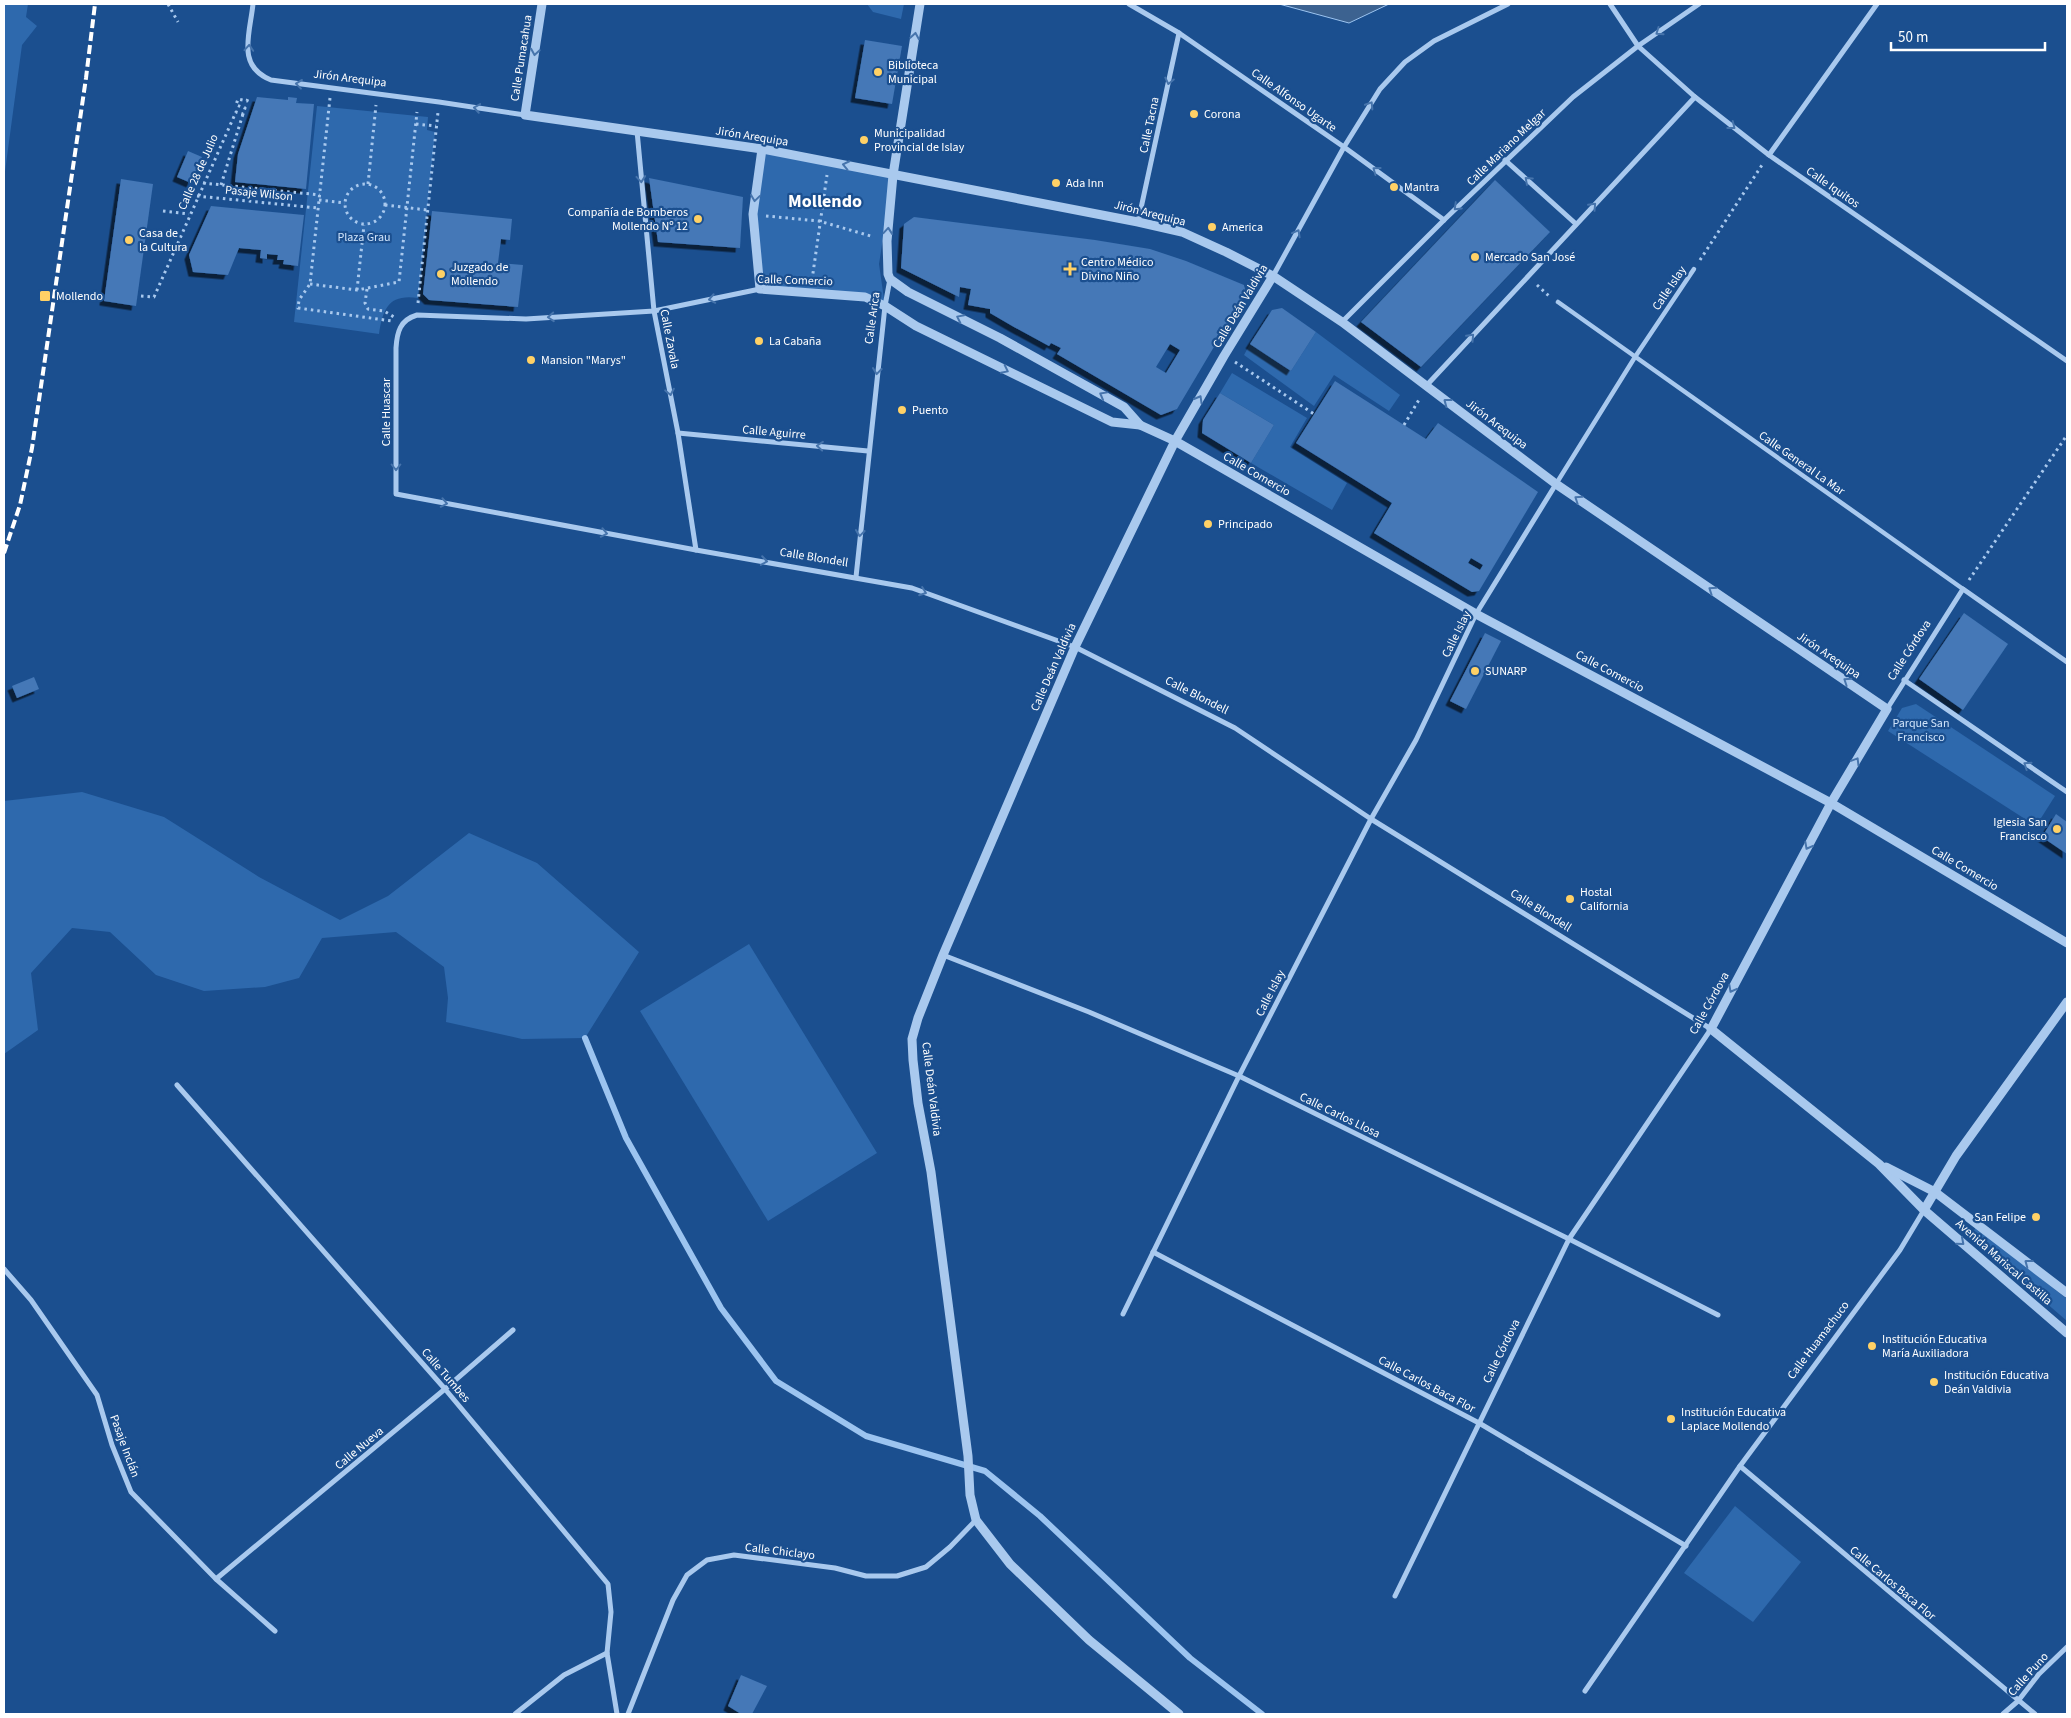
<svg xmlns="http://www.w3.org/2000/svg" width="2071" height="1718" font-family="'Source Sans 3',sans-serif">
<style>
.green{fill:#2e69ad}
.water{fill:#3c6290;stroke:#9cc4f0}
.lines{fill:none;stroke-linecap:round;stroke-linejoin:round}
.stream{stroke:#9cc4f0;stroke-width:6}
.building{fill:#4478b7;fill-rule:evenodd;filter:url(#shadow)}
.path{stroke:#a9c9ee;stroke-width:3;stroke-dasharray:2.5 4;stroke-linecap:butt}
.pedestrian{stroke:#a9c9ee;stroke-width:4.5}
.minor{stroke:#a9c9ee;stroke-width:5}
.tertiary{stroke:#a9c9ee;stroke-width:9}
.rail{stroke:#fff;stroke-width:4;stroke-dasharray:9 4;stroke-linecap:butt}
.oneway{stroke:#4674ac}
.poi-dot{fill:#ffd166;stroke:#1b4f8f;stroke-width:2}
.labels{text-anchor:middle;stroke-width:4.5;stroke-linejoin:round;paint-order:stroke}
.street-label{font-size:12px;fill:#fff;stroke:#1b4f8f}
.poi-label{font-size:12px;fill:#fff;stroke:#1b4f8f;text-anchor:start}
.park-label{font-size:12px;fill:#cfe3fa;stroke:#1b4f8f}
.district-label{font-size:18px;font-weight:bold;fill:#fff;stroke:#1b4f8f}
</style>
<defs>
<filter id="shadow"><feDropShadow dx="-4.5" dy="4.5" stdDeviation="0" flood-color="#0009"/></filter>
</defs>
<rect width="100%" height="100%" fill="#1b4f8f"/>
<!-- green -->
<g class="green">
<path d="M4,4H28L26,17L37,26L22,45L4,179Z"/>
<path d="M867,4H904L901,19L873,12Z"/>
<path d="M317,106L428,117L427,130L435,132L418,298C389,294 383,308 379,334L294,322Z"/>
<path d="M762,149L893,175L879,264L885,306L865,297L760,289L753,214Z"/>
<path d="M1316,332L1400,395L1389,411L1334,375L1314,406L1244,355L1250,344L1291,371Z"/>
<path d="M1232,373L1307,418L1290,447L1347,483L1332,510L1251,463L1274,425L1220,393Z"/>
<path d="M1916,704L2055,796L2036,826L1888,731L1902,708Z"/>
<path d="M82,792L164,817L259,877L340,920L388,896L469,833L537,863L639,952L585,1038L522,1039L446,1022L448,998L444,967L396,932L322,938L299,978L265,987L204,991L156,975L110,932L72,928L31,973L38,1030L4,1054V801Z"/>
<path d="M749,944L877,1153L768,1221L640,1011Z"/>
<path d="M1976,1227L2067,1299V1321L1970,1237Z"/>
<path d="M1735,1506L1801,1562L1753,1622L1684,1573Z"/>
</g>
<!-- water -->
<path class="water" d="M1279,4H1389L1349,23Z"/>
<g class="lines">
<!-- stream -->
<path class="stream" d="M585,1038L626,1138L721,1308L776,1381L866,1436L985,1471L1040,1516L1190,1658L1262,1714"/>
</g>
<!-- building -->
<g class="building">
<path d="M865,40L902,46L892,104L855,98Z"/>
<path d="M257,97L288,100V97L297,98L296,103L314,104L306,189L235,182L238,154Z"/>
<path d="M188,151L202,157L191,183L177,177Z"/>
<path d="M649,178L743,197L740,248L658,242Z"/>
<path d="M121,179L153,184L136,306L104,301Z"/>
<path d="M1495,180L1550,232L1421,367L1361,322Z"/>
<path d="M211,206L304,215L298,266L283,264L284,260H277L278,255L267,254V259L260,258L261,250L239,248L228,275L193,272L189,255Z"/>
<path d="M432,211L512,219L510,240L501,239L498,263L523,265L518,307L429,300L423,294Z"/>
<path d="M914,217L1095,240L1150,249L1186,261L1244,285L1246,293L1177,409L1161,415L1057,354L1061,348L1051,343L1049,346L1014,327L990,313V309L968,305L971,289L960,287L959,297L901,268L904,224ZM1170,344L1180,350L1166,373L1156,367Z"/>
<path d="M1282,308L1316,332L1291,371L1250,344L1272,310Z"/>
<path d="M1335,381L1426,439L1438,423L1538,492L1479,591L1472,592L1374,533L1392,503L1296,443ZM1471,558L1483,565L1480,570L1468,563Z"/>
<path d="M1220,393L1274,425L1251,463L1202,433L1203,420Z"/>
<path d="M1964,613L2008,644L1963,710L1919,679Z"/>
<path d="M1485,633L1501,641L1466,709L1450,701Z"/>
<path d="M34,677L39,689L17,698L12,686Z"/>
<path d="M2056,814L2067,822V854L2042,837Z"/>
<path d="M741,1675L767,1686L752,1714H741L728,1706Z"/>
</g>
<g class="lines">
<!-- path -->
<g class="path">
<path d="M168,4L178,22"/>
<path d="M330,98L310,284L299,300L298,308L392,321"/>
<path d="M416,124L436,126"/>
<path d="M203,183L320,195"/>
<circle cx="365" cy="204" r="20"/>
<path d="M368,184L376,105"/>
<path d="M221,185L243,114"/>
<path d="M197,196L318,208"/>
<path d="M319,200L345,203"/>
<path d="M385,205L427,210"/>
<path d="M163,211L189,214"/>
<path d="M766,216L819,221L874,237"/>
<path d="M1700,260L1762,165"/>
<path d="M812,280L827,175"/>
<path d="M310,284L357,290L399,282L417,112"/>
<path d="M1537,285L1549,296"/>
<path d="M367,289L365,303L368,309L384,311L394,317"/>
<path d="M357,290L364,225"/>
<path d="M141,296L154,297L236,112L243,114L245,108L236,105L238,99L247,101L249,96"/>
<path d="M418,303L438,112"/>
<path d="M1235,362L1314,414"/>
<path d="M1404,425L1420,398"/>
<path d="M1969,580L2067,435"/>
</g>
<!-- pedestrian -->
<g class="pedestrian">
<path d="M1558,302L1963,589"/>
<path d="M1556,484L1635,357L1694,269"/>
</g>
<!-- minor -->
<g class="minor">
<path d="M253,4C250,34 236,66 271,80L439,102L525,115"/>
<path d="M1129,4L1179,33L1344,147L1444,220"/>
<path d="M1610,4L1638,46L1695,97L1769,155L2067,361"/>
<path d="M637,131L654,311L678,433L696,550"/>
<path d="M1769,155L1877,4"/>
<path d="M1505,160L1576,224"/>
<path d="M1138,222L1179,33"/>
<path d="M1273,276L1344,147L1380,89L1405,62L1434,41L1508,4"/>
<path d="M760,289L654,311L526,319L417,315C400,320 397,332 396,348V494L696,550L912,588L1075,647L1235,728L1371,819L1711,1029L1569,1239L1395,1596"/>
<path d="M1342,322L1444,220L1573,97L1638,46L1699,4"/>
<path d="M1426,386L1695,97"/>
<path d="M678,433L868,451"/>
<path d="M856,577L885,306L890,279"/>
<path d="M1904,680L2067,792"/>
<path d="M1887,709L1963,589L2067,662"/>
<path d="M943,955L1089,1012L1239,1076L1569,1239L1718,1315"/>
<path d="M177,1085L445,1389L608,1584L611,1612L607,1653L617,1714"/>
<path d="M1153,1252L1479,1423L1686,1546"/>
<path d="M4,1269L31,1300L97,1395L112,1445L131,1492L216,1579L275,1631"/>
<path d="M1123,1314L1239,1076L1371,819L1416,740L1476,614L1556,484"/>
<path d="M1740,1466L2035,1714"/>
<path d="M216,1579L445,1389L513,1330"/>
<path d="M1585,1691L1740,1466L1900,1250L1924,1210"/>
<path d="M515,1714L564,1675L607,1653"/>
<path d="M628,1714L673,1600L687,1575L707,1560L734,1555L835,1568L866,1576H897L926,1567L950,1547L976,1520"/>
<path d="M2003,1714L2018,1701L2039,1674L2067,1647"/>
</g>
<!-- tertiary -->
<g class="tertiary">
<path d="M542,4L525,115L762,149L1138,222L1182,232L1226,252L1273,276L1342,322L1556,484L1887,709L1831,803L1711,1029L1879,1164L1924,1210L2067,1333"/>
<path d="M920,4L893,175L887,241L888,274L890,279L908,292L1000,338L1124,407L1140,425"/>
<path d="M762,149L753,214L760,289L865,297L885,306L916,326L1112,422L1140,425L1175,441L1476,614L1831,803L2067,943"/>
<path d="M1886,1167L1935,1192L2067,1293"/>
<path d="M1924,1210L1956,1156L2067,1002"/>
<path d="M1179,1714L1089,1640L1010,1564L976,1520L970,1495L968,1456L931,1172L918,1103L913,1060L912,1039L918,1018L943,955L1075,647L1175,441L1224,356L1273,276"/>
</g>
<!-- rail -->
<path class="rail" d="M4,553L20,505L32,448L86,78L95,4"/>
</g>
<!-- one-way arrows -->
<defs><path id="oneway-chevron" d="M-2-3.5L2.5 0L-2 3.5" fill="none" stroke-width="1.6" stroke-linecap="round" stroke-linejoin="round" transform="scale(1.25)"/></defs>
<g class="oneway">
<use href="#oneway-chevron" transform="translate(1659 32) rotate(145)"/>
<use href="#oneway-chevron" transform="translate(915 36) rotate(-81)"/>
<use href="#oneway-chevron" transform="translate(249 48) rotate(-86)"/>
<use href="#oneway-chevron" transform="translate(535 52) rotate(99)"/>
<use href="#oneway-chevron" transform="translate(1169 81) rotate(102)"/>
<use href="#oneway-chevron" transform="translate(299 84) rotate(-173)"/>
<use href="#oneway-chevron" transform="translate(1370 105) rotate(-58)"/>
<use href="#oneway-chevron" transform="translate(477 108) rotate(-171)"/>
<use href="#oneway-chevron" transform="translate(1732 126) rotate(38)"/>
<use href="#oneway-chevron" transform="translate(846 165) rotate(-168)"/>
<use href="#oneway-chevron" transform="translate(1376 170) rotate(-144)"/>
<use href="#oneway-chevron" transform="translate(641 179) rotate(85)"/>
<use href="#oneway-chevron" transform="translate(1528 180) rotate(-138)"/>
<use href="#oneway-chevron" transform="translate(755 198) rotate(98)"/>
<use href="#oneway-chevron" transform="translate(1593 206) rotate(-47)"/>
<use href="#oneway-chevron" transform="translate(1457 207) rotate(136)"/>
<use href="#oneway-chevron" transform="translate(888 231) rotate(-85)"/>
<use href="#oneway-chevron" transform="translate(1297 233) rotate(-61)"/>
<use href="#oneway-chevron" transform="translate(712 299) rotate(169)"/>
<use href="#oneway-chevron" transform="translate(551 317) rotate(176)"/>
<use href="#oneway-chevron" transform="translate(960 318) rotate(-154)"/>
<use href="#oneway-chevron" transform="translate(1471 337) rotate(-47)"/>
<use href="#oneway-chevron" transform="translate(1005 370) rotate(26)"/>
<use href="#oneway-chevron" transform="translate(877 371) rotate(97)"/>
<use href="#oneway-chevron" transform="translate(670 392) rotate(79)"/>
<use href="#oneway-chevron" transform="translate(1103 395) rotate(-151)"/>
<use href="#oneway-chevron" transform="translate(1199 399) rotate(-60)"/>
<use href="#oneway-chevron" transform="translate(1447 402) rotate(-143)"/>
<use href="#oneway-chevron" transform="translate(820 446) rotate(-175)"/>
<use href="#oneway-chevron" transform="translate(396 467) rotate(90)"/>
<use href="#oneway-chevron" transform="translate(1578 499) rotate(-146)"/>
<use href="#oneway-chevron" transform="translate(444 503) rotate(11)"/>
<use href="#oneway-chevron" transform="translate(604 533) rotate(11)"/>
<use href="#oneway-chevron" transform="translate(860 533) rotate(96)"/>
<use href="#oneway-chevron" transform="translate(764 561) rotate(9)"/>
<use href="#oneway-chevron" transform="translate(1712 590) rotate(-146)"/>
<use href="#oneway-chevron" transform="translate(923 592) rotate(20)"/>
<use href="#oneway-chevron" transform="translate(1847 681) rotate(-146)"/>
<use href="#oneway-chevron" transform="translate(1856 761) rotate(-59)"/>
<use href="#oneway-chevron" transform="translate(2027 765) rotate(-146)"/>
<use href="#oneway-chevron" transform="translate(1808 846) rotate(118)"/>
<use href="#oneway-chevron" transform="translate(1732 989) rotate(118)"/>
<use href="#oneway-chevron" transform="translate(1961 1242) rotate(41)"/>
<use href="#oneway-chevron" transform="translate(2028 1263) rotate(-143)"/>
</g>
<!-- markers -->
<g class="poi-dot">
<circle cx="878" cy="72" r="5"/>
<circle cx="1194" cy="114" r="5"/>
<circle cx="864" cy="140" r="5"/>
<circle cx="1056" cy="183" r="5"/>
<circle cx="1394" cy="187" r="5"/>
<circle cx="698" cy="219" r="5"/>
<circle cx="1212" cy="227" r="5"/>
<circle cx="129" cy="240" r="5"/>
<circle cx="1475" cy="257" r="5"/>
<path d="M1067.5 261.5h5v5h5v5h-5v5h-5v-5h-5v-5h5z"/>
<circle cx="441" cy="274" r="5"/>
<rect x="39" y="290" width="12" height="12" rx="2.5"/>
<circle cx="759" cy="341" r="5"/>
<circle cx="531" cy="360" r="5"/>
<circle cx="902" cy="410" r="5"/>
<circle cx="1208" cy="524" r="5"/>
<circle cx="1475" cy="671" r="5"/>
<circle cx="2057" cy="829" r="5"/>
<circle cx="1570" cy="899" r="5"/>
<circle cx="2036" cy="1217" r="5"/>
<circle cx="1872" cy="1346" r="5"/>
<circle cx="1934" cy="1382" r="5"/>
<circle cx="1671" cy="1419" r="5"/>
</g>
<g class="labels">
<!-- street labels -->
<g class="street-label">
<text transform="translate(521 58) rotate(-81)" y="4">Calle Pumacahua</text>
<text transform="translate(350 78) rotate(7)" y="4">Jirón Arequipa</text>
<text transform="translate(1294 100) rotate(35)" y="4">Calle Alfonso Ugarte</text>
<text transform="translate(1149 125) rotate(-78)" y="4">Calle Tacna</text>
<text transform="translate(752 136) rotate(9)" y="4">Jirón Arequipa</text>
<text transform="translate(1506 147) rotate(-44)" y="4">Calle Mariano Melgar</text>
<text transform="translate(198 172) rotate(-66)" y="4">Calle 28 de Julio</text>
<text transform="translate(1833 187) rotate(35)" y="4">Calle Iquitos</text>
<text transform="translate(259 193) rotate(6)" y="4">Pasaje Wilson</text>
<text transform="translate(1150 213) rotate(14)" y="4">Jirón Arequipa</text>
<text transform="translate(795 280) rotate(2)" y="4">Calle Comercio</text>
<text transform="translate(1669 288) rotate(-56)" y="4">Calle Islay</text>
<text transform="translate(1240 306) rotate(-59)" y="4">Calle Deán Valdivia</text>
<text transform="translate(872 318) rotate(-82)" y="4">Calle Arica</text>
<text transform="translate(670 339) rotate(79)" y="4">Calle Zavala</text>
<text transform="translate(386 412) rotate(-90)" y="4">Calle Huascar</text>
<text transform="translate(1497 424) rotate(37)" y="4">Jirón Arequipa</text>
<text transform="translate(774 432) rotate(5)" y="4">Calle Aguirre</text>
<text transform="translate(1802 463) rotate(35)" y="4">Calle General La Mar</text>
<text transform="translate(1257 474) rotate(30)" y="4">Calle Comercio</text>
<text transform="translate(814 557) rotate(9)" y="4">Calle Blondell</text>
<text transform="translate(1456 634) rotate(-64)" y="4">Calle Islay</text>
<text transform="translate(1909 650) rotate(-57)" y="4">Calle Córdova</text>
<text transform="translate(1829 655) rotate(34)" y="4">Jirón Arequipa</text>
<text transform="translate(1053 667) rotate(-66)" y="4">Calle Deán Valdivia</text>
<text transform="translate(1610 671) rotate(28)" y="4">Calle Comercio</text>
<text transform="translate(1197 695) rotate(27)" y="4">Calle Blondell</text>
<text transform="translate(1965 868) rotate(31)" y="4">Calle Comercio</text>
<text transform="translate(1541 910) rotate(32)" y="4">Calle Blondell</text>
<text transform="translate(1270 993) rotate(-63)" y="4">Calle Islay</text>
<text transform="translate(1709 1003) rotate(-61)" y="4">Calle Córdova</text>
<text transform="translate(932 1089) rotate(83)" y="4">Calle Deán Valdivia</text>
<text transform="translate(1340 1115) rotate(26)" y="4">Calle Carlos Llosa</text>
<text transform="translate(2004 1262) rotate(41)" y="4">Avenida Mariscal Castilla</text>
<text transform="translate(1818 1340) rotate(-53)" y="4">Calle Huamachuco</text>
<text transform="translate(1501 1351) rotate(-64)" y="4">Calle Córdova</text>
<text transform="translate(446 1375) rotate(49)" y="4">Calle Tumbes</text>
<text transform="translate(1427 1384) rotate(28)" y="4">Calle Carlos Baca Flor</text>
<text transform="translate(125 1446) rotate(70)" y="4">Pasaje Inclán</text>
<text transform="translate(359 1448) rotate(-40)" y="4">Calle Nueva</text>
<text transform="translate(780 1551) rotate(7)" y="4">Calle Chiclayo</text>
<text transform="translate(1893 1583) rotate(40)" y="4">Calle Carlos Baca Flor</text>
<text transform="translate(2028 1674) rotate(-48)" y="4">Calle Puno</text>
</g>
<!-- poi labels -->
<g class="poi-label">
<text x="888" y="69">Biblioteca<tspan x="888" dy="14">Municipal</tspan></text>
<text x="1204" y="118">Corona</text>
<text x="874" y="137">Municipalidad<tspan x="874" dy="14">Provincial de Islay</tspan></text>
<text x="1066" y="187">Ada Inn</text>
<text x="1404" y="191">Mantra</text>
<text x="688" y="216" text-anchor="end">Compañía de Bomberos<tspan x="688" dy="14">Mollendo Nº 12</tspan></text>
<text x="1222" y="231">America</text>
<text x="139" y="237">Casa de<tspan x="139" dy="14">la Cultura</tspan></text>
<text x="1485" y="261">Mercado San José</text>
<text x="1081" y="266">Centro Médico<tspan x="1081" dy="14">Divino Niño</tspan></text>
<text x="451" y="271">Juzgado de<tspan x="451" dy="14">Mollendo</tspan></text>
<text x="56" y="300">Mollendo</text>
<text x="769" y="345">La Cabaña</text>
<text x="541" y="364">Mansion "Marys"</text>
<text x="912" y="414">Puento</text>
<text x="1218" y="528">Principado</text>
<text x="1485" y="675">SUNARP</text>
<text x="2047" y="826" text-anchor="end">Iglesia San<tspan x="2047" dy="14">Francisco</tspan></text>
<text x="1580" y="896">Hostal<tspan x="1580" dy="14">California</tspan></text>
<text x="2026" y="1221" text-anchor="end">San Felipe</text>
<text x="1882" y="1343">Institución Educativa<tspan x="1882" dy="14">María Auxiliadora</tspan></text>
<text x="1944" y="1379">Institución Educativa<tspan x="1944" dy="14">Deán Valdivia</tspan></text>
<text x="1681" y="1416">Institución Educativa<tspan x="1681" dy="14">Laplace Mollendo</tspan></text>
</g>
<!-- park labels -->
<g class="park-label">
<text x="364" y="241">Plaza Grau</text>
<text x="1921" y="727">Parque San<tspan x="1921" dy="14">Francisco</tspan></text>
</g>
<!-- district labels -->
<g class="district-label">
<text x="825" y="207">Mollendo</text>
</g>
</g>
<!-- border -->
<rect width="2071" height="1718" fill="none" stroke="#ffffff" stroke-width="10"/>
<!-- scale -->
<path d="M1891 42v8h154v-8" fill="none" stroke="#ffffff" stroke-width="2.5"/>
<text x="1898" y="42" font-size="15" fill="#ffffff" stroke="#1b4f8f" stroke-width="4" paint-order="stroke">50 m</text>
</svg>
